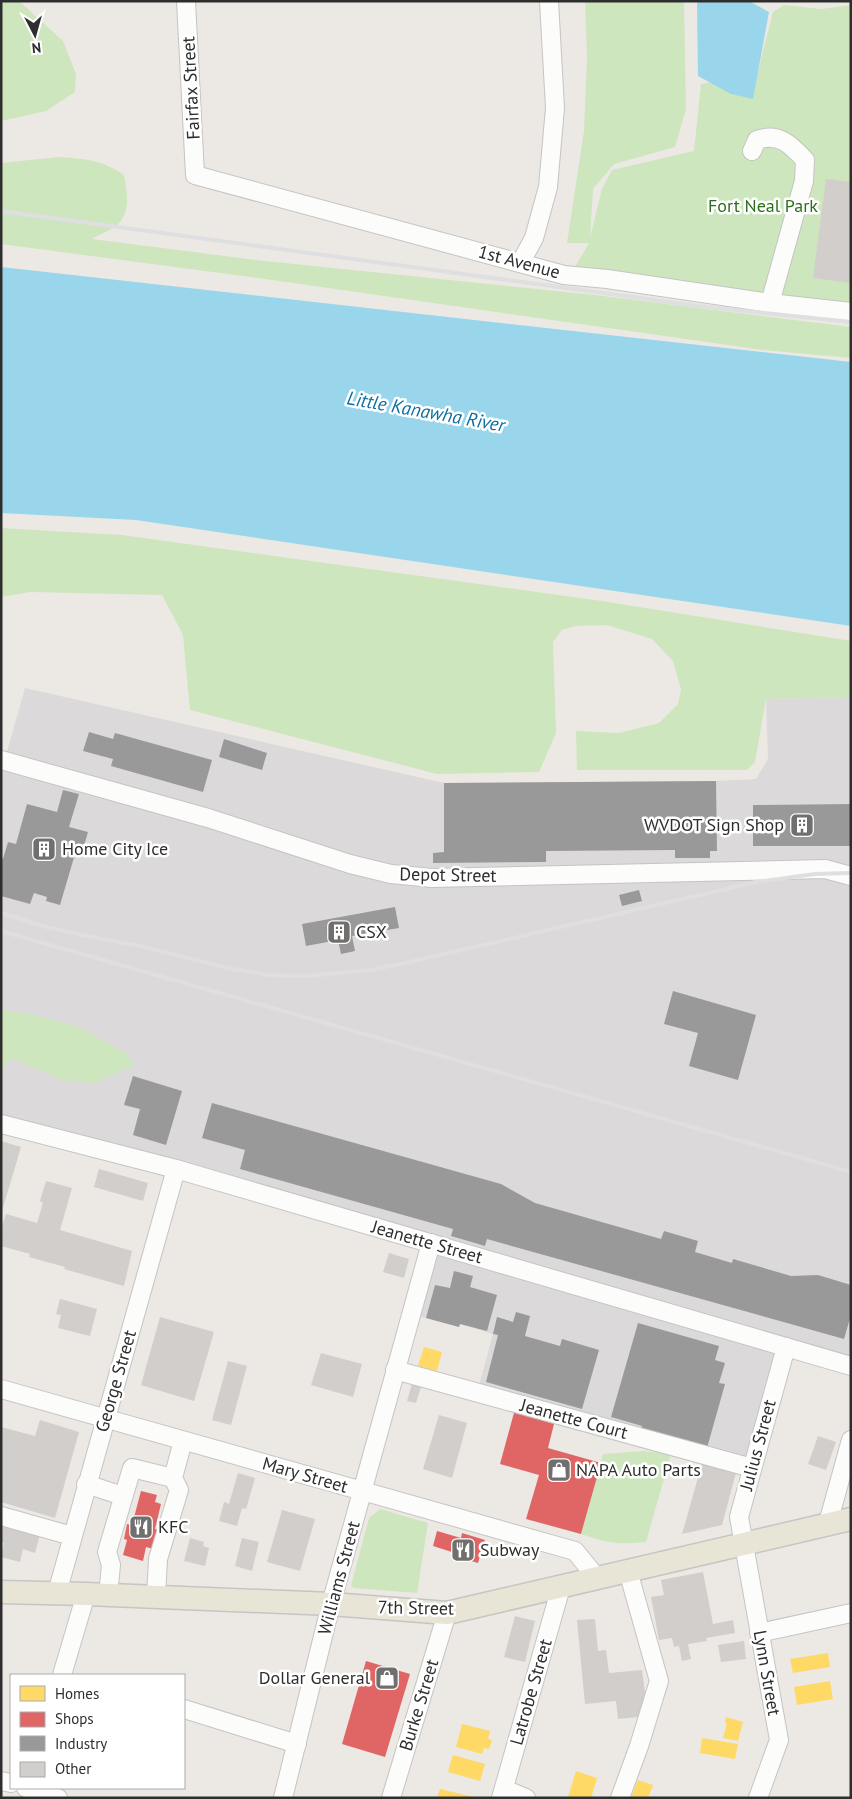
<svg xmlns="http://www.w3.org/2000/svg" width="852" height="1799" font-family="'PT Sans',sans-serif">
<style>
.industrial{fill:#dcd9db}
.green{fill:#cee6be}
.water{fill:#99d6ec}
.homes{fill:#ffd966}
.shops{fill:#e06666}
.industry{fill:#999}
.building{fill:#d1cecb}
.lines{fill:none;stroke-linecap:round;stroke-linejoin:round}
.minor-casing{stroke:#c5c4c5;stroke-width:20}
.major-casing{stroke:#c6c5c4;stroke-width:25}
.minor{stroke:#fcfcfb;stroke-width:18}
.major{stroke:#e8e4d6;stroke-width:22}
.rail{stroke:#dfdfe1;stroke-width:4}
.labels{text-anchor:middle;stroke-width:5;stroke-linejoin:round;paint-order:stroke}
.street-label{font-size:18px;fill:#2e2e2e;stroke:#fff}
.park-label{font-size:18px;fill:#2c6e1b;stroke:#fff}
.poi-label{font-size:18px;fill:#2e2e2e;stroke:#fff;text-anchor:start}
.water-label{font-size:19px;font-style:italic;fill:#0d6fa3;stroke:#fff}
</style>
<rect width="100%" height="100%" fill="#ece8e4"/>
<!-- industrial -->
<path class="industrial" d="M25,688L444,783L716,781L756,779L768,759L766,699L851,697V1366L786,1347L752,1468L477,1393L493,1334L460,1324L459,1327L411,1314L431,1244L1,1124V773Z"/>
<!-- green -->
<g class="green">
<path d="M1,1H19L63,41L76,74L75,92L46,111L1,121Z"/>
<path d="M585,1H684L686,109L675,147L614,164L593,189L590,238L602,189L612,170L694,151L701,84L757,75L773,12L784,5L821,9L851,5V305L774,297L575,267L589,243H567L584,131L587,58Z"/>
<path d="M59,157C86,159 102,160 124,175C127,190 131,212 118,224C111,231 99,234 92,239L256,260L595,295L851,327V358L763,350L258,278L1,244V163Z"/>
<path d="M1,528L122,535L602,601L851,641V697L766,699L755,762L747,770H577L576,731L619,733L659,723L678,704L681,690L673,661L652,639L607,625L576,626L562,630L553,642L556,733L539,772L437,774L190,710L183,635L162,595L30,592L1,597Z"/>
<path d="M1,1009L35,1015L78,1027L126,1053L134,1065L94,1083L63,1080L11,1058L1,1071Z"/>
<path d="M643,1451L671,1454L646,1542C618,1545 608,1543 581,1534L603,1454Z"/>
<path d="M380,1509L428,1523L417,1593L354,1588L351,1585L369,1518Z"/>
</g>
<!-- water -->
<g class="water">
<path d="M698,1H749L769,12L753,99L731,94L698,76L697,5Z"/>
<path d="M1,267L851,362V626L136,520L1,513Z"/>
</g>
<!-- homes -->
<g class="homes">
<path d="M424,1347L442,1352L437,1371L418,1366Z"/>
<path d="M828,1653L830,1667L793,1673L790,1659Z"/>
<path d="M830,1681L833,1699L797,1705L794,1687Z"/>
<path d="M726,1717L743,1722L738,1741L723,1738L727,1723H725Z"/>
<path d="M462,1724L490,1731L488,1739L492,1740L489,1749L484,1748L482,1754L456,1747Z"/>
<path d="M702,1738L738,1744L735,1759L700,1753Z"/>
<path d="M453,1755L485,1764L480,1781L448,1772Z"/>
<path d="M576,1771L597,1778L591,1798L568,1797Z"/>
<path d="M638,1780L653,1785L648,1798H631Z"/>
<path d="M440,1789L474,1797V1798H437Z"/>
</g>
<!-- shops -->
<g class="shops">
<path d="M515,1409L555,1420L548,1448L601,1463L581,1534L526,1519L539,1475L500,1464Z"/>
<path d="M141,1491L157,1495L155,1502L161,1504L155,1529L158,1530L153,1549L146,1547L143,1561L123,1555L127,1540L124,1539L127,1524L132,1525Z"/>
<path d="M437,1531L461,1538L462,1533L485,1540L478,1563L454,1556L455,1553L433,1546Z"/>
<path d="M366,1661L410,1674L385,1757L342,1744Z"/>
</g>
<!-- industry -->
<g class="industry">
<path d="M89,732L113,739L115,733L212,760L203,792L111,766L113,759L83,751Z"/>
<path d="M224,739L267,753L262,770L219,757Z"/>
<path d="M716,781L717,851H710V858H675V850L546,851V862L433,863V853L444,852V783Z"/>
<path d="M63,790L79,794L69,827L88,832L81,856L75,854L60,905L46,901L47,897L34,893L30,904L1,896V858L3,859L8,842L16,844L27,804L57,812Z"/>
<path d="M851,804V846H753V805Z"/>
<path d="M639,890L642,901L622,906L619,895Z"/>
<path d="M395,907L399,928L352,936L355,951L341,954L338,940L306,946L302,924Z"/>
<path d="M673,991L756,1015L738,1080L689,1066L698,1033L664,1024Z"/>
<path d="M133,1076L182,1091L166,1145L133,1135L140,1109L124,1105Z"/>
<path d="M212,1103L501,1184L535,1203L661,1239L664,1231L698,1241L695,1252L732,1263L733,1259L791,1276L818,1275L851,1285V1315L844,1339L487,1239L485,1246L451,1236L453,1229L240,1169L245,1150L202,1138Z"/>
<path d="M454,1271L473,1276L470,1287L497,1295L487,1331L460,1324L459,1327L426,1318L435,1285L450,1288Z"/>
<path d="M516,1312L530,1316L525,1336L560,1346L562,1339L599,1350L582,1409L486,1382L498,1335L493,1334L497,1317L513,1322Z"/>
<path d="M638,1323L719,1346L715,1360L725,1363L719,1383L725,1384L707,1448L641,1430L642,1426L611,1417Z"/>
</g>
<!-- building -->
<g class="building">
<path d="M826,179L851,182V283L813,278Z"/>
<path d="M1,1141L21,1147L2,1211H1Z"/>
<path d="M99,1169L148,1183L143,1201L94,1187Z"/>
<path d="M46,1181L72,1188L60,1230L132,1251L124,1286L64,1269L65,1267L29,1257L30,1254L1,1246V1229L6,1214L37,1223L43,1203L40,1201Z"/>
<path d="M389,1253L409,1259L404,1278L383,1272Z"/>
<path d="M60,1299L97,1309L90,1336L58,1328L61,1315L56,1314Z"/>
<path d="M160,1317L214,1332L194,1401L141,1385Z"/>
<path d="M321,1353L362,1364L353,1397L311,1385Z"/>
<path d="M228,1361L247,1366L231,1425L212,1420Z"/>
<path d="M412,1384L421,1387L416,1403L407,1401Z"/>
<path d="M439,1415L467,1423L452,1478L423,1469Z"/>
<path d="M40,1420L79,1432L55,1518L1,1502V1427L35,1436Z"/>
<path d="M818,1436L836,1442L826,1470L808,1464Z"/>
<path d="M703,1460L737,1469L722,1525L682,1534Z"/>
<path d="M238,1473L255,1478L246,1509L242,1508L237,1526L219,1521L224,1502L229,1504Z"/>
<path d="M282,1510L315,1519L300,1571L267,1562Z"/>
<path d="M1,1520L41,1531L35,1553L23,1549L20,1562L1,1557L4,1543L1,1542Z"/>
<path d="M190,1538L204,1542L203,1546L209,1548L205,1566L184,1561Z"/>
<path d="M242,1538L259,1542L252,1571L235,1566Z"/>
<path d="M703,1572L713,1624L733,1620L735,1633L706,1638L707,1641L688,1644L691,1659L682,1661L679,1646L674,1647L672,1638L659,1640L651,1597L664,1595L661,1580Z"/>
<path d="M515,1616L535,1621L525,1662L504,1657Z"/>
<path d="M595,1619L598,1651L606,1650L609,1673L642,1670L648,1716L618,1719L616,1701L585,1704L577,1620Z"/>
<path d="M744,1641L746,1659L721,1662L718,1645Z"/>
</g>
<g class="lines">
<!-- minor casing -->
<g class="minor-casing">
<g id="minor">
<path d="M186,1L195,175L564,275L607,279L770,303L851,312"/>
<path d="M752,151L757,140C779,132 791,145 805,160L804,181L770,303"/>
<path d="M521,262L534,238L548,187L555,108L549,1"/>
<path d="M1,760L208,818L350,864L391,874L432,878L825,869L851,876"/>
<path d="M1,1124L176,1169L851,1366"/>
<path d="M395,1370L752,1468"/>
<path d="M1,1389L575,1551L597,1578"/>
<path d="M86,1484L123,1496"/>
<path d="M1,1516L72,1536"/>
<path d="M828,1523L851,1440"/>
<path d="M57,1593L176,1169"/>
<path d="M108,1595L111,1565L107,1552L132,1468L173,1478"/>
<path d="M156,1597L158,1559L179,1490L173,1478L183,1441"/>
<path d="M759,1633L851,1613"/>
<path d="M62,1675L86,1594"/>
<path d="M184,1709L297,1744"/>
<path d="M1,1781L11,1783"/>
<path d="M26,1788L58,1798"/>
<path d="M504,1789L526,1798"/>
<path d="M283,1798L331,1604L431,1243"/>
<path d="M391,1798L447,1613"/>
<path d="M501,1798L561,1587"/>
<path d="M620,1798L639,1746L659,1681L628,1571"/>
<path d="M758,1798L779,1740L739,1517L786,1347"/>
</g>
</g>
<!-- major casing -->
<g class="major-casing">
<path id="major" d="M1,1592L86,1594L331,1604L447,1613L851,1519"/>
</g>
<!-- minor -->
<use href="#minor" class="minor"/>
<!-- major -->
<use href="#major" class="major"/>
<!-- rail -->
<g class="rail">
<path d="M1,211L698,306L851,322"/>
<path d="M1,913L50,928L87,936L140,946L228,968L268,975L307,976L371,970L405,963L756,882L815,874L851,873"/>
<path d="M1,931L851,1172"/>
</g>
</g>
<!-- icons -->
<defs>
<g id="building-square" transform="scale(1.25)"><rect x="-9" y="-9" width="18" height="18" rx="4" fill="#706f6e" stroke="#fff"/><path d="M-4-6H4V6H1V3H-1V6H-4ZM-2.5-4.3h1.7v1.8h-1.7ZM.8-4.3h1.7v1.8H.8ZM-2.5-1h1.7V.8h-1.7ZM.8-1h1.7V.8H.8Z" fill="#fff"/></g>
<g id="shop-square" transform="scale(1.25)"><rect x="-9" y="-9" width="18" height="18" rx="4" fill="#706f6e" stroke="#fff"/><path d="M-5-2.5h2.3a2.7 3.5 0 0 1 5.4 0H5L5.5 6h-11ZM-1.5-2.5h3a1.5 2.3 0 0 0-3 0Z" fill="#fff"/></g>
<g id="restaurant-square" transform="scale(1.25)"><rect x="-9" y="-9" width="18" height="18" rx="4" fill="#706f6e" stroke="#fff"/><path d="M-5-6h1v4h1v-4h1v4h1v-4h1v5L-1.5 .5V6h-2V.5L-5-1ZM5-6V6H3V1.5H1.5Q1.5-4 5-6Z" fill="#fff"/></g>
</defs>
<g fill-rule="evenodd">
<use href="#building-square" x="802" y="825"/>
<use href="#building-square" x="44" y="849"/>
<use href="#building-square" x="339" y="932"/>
<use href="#shop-square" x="559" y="1470"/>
<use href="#restaurant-square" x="141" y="1527"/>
<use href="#restaurant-square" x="463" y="1550"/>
<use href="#shop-square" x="387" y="1678"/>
</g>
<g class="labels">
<!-- street labels -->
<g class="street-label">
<text transform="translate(191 88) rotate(-93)" y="6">Fairfax Street</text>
<text transform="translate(519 262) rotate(15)" y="6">1st Avenue</text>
<text transform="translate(448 875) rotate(1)" y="6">Depot Street</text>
<text transform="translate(427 1242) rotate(16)" y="6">Jeanette Street</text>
<text transform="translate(116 1381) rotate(-74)" y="6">George Street</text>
<text transform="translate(574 1419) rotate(15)" y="6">Jeanette Court</text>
<text transform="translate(758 1445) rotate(-75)" y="6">Julius Street</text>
<text transform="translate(305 1475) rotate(16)" y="6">Mary Street</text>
<text transform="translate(339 1578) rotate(-75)" y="6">Williams Street</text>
<text transform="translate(416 1608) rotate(1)" y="6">7th Street</text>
<text transform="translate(767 1673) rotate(80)" y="6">Lynn Street</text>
<text transform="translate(531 1692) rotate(-74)" y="6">Latrobe Street</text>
<text transform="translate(419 1705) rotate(-73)" y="6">Burke Street</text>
</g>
<!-- park labels -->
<g class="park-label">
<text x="763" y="212">Fort Neal Park</text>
</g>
<!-- poi labels -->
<g class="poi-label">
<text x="784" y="831" text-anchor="end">WVDOT Sign Shop</text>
<text x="62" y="855">Home City Ice</text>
<text x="356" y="938">CSX</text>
<text x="576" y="1476">NAPA Auto Parts</text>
<text x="158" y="1533">KFC</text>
<text x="480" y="1556">Subway</text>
<text x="370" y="1684" text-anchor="end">Dollar General</text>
</g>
<!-- water labels -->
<g class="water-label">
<text transform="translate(426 411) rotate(10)" y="7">Little Kanawha River</text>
</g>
</g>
<!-- border -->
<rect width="852" height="1799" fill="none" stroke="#2e2e2e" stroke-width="5"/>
<!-- legend -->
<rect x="10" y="1674" width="175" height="115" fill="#ffffff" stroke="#ababab"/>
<rect x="20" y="1686" width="25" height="15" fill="#ffd966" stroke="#ababab"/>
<text x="55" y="1699" font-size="15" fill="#2e2e2e">Homes</text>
<rect x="20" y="1712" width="25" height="15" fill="#e06666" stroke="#ababab"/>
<text x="55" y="1724" font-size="15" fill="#2e2e2e">Shops</text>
<rect x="20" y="1736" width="25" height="15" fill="#999999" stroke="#ababab"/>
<text x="55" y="1749" font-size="15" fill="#2e2e2e">Industry</text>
<rect x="20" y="1762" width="25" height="15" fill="#d1cecb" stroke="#ababab"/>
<text x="55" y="1774" font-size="15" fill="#2e2e2e">Other</text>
<!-- north arrow -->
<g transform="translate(35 35) rotate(174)" stroke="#ffffff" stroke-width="4" paint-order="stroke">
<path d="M0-4L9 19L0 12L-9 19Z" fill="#2e2e2e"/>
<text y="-8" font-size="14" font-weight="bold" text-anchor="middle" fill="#2e2e2e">N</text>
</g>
</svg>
